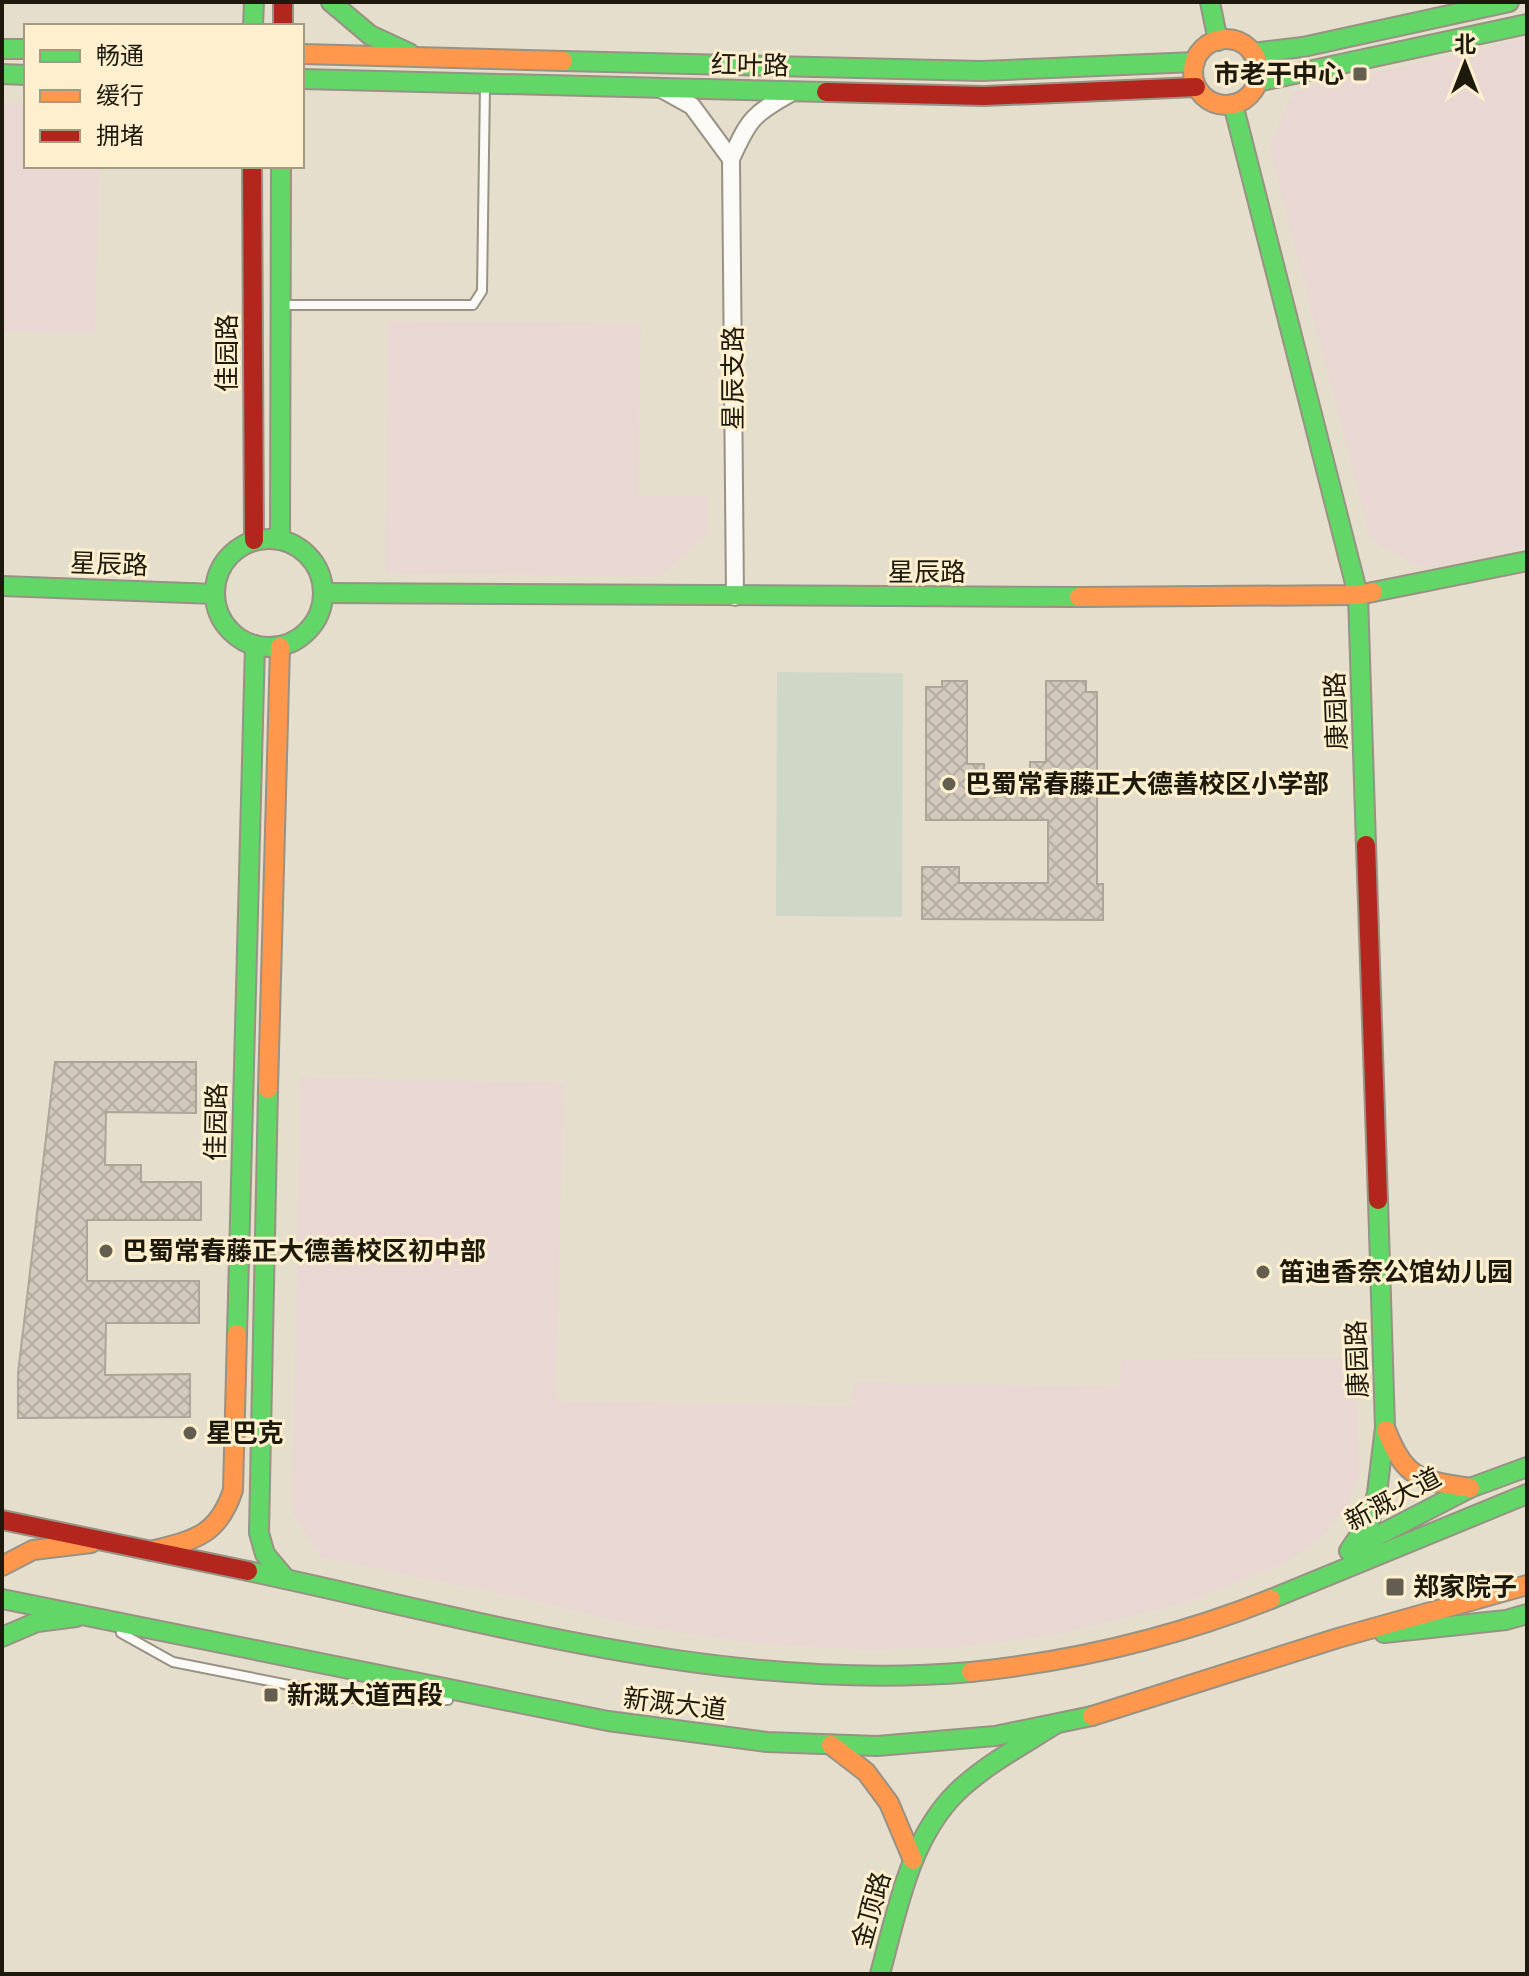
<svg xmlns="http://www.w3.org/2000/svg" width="1529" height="1976" font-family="Rubik,'Noto Sans SC',sans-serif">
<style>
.commercial{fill:#e9d7d3}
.green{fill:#cfd8c7}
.building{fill:url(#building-cross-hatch);stroke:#aea599;stroke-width:2}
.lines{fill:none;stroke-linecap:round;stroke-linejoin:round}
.lane-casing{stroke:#979284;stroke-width:12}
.street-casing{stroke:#979284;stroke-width:20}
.fast-casing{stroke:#979284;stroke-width:22}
.slow-casing{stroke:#979284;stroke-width:22}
.jam-casing{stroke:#979284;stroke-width:22}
.lane{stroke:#fbfaf7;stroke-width:8}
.street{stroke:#fbfaf7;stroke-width:16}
.fast{stroke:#63d668;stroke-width:18}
.slow{stroke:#ff974d;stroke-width:18}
.jam{stroke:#b3261e;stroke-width:18}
.poi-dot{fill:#635e4f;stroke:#fef0ce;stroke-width:3}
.labels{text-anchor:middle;stroke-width:6;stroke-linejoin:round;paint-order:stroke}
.street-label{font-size:26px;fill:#1d190c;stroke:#fef0ce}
.poi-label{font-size:26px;font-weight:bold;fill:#1d190c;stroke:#fef0ce;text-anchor:start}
</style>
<defs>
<pattern id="building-cross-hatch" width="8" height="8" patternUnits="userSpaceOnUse" patternTransform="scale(2)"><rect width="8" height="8" fill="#d2c8bd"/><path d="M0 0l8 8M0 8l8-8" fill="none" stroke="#b4aba1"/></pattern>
</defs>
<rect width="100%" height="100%" fill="#e6decc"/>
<!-- commercial -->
<g class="commercial">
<path d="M1527,38V548L1423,569L1371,541L1269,146L1294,91Z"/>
<path d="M2,103H26V166H99L95,333L3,332L2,369Z"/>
<path d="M388,321L641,323L638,495L708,496V533L660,577L386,573Z"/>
<path d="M301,1077L564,1083L555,1401L852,1406L854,1382L1120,1387L1121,1359L1355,1358L1359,1477L1346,1508L1321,1538L1285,1563L1185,1603L1051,1636L962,1647L866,1650L757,1644L641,1627L549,1604L320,1557L292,1511Z"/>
</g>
<!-- green -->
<path class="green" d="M777,672L903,673L902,917L776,916Z"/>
<!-- building -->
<g class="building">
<path d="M942,681H967V764H984V784H1030V762H1046V681H1086V692H1097V884H1103V920L922,919V867H959V883H1048V820H926V687H942Z"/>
<path d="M55,1062H196V1113L106,1112L105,1165H141V1182H201V1220H87V1281H199V1323H106L105,1375L190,1374V1417L18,1418V1373Z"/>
</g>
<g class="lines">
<!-- lane casing -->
<g class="lane-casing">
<g id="lane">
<path d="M282,305H473L482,291L485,85"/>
<path d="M121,1633L173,1662L365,1700H448"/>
</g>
</g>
<!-- street casing -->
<g class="street-casing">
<g id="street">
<path d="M663,90L692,106L731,159"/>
<path d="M735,597L731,159C749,119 753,114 791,93"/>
</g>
</g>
<!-- fast casing -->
<g class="fast-casing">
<g id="fast">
<path d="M331,2L370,35L409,53"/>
<path d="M1210,2L1218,41"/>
<path d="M253,26L254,2"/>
<path d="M2,49H26"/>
<path d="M1252,53L1303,47L1509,2"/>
<path d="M563,61L982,71L1195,62"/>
<path d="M2,74L26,75"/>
<path d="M302,79L826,92"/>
<path d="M1257,82L1527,24"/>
<path d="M1233,104L1358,595L1366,845"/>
<circle cx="269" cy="593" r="54"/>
<path d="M280,540L281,166"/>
<path d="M2,586L215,594"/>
<path d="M1373,592L1527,561"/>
<path d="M323,593L1079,597"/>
<path d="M268,1089L259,1533L265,1554L286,1579"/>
<path d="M237,1334L255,645"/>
<path d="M1352,1549L1470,1488L1527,1467"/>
<path d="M1349,1551L1370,1520L1377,1493L1385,1427L1378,1200"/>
<path d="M248,1571C488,1622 723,1693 971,1672"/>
<path d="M2,1599L608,1721L767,1742L877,1746L995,1736L1092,1716"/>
<path d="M1271,1599L1527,1494"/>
<path d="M1384,1633L1506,1620L1527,1614"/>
<path d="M2,1637L37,1622L76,1617"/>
<path d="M880,1974C897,1912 909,1839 957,1792C985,1765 1021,1746 1054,1725"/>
</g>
</g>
<!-- slow casing -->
<g class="slow-casing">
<g id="slow">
<circle cx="1226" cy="72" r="33"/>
<path d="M302,54L563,61"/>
<path d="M1079,597L1358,595L1373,592"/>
<path d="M268,1089L280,647"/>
<path d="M1386,1430C1406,1480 1420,1480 1470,1488"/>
<path d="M151,1551C194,1540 218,1536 233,1490L237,1334"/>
<path d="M2,1566L33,1550L91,1543"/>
<path d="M971,1672C1075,1661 1173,1638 1271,1599"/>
<path d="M1092,1716L1338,1638L1527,1585"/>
<path d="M831,1745L866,1772L889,1803L913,1860"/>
</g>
</g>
<!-- jam casing -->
<g class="jam-casing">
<g id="jam">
<path d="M283,2V26"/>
<path d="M826,92L984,96L1196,87"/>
<path d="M252,166L254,540"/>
<path d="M1366,845L1378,1200"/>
<path d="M2,1520L248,1571"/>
</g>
</g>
<!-- lane -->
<use href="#lane" class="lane"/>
<!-- street -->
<use href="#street" class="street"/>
<!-- fast -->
<use href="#fast" class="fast"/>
<!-- slow -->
<use href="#slow" class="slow"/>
<!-- jam -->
<use href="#jam" class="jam"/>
</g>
<!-- markers -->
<g class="poi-dot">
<rect x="1352" y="66" width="16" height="16" rx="4"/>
<circle cx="949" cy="784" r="8"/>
<circle cx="106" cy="1251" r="8"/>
<circle cx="1263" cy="1272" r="8"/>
<circle cx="190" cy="1433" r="8"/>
<rect x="1385" y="1577" width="20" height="20" rx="4"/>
<rect x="263" y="1687" width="16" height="16" rx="4"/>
</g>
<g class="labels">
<!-- street labels -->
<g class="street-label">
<text transform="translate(750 65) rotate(1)" y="9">红叶路</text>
<text transform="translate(227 353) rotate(-90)" y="9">佳园路</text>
<text transform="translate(733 378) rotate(-90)" y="9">星辰支路</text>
<text transform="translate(109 564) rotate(2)" y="9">星辰路</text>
<text x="927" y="581">星辰路</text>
<text transform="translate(1336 711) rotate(-92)" y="9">康园路</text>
<text transform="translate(216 1122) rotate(-89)" y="9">佳园路</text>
<text transform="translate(1357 1359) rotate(-92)" y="9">康园路</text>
<text transform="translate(1393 1499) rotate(-28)" y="9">新溉大道</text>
<text transform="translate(675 1704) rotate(7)" y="9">新溉大道</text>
<text transform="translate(871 1910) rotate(-74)" y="9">金顶路</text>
</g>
<!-- poi labels -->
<g class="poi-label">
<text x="1344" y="83" text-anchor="end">市老干中心</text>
<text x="965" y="793">巴蜀常春藤正大德善校区小学部</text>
<text x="122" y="1260">巴蜀常春藤正大德善校区初中部</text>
<text x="1279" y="1281">笛迪香奈公馆幼儿园</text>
<text x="206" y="1442">星巴克</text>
<text x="1413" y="1596">郑家院子</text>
<text x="287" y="1704">新溉大道西段</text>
</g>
</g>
<!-- border -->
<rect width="1529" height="1976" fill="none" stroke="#1d190c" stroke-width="8"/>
<!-- legend -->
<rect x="24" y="24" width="280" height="144" fill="#fef0ce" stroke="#a49a80" stroke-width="2"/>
<rect x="40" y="50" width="40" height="12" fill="#63d668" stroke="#a49a80" stroke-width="2"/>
<text x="96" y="64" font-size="24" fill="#1d190c">畅通</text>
<rect x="40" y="90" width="40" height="12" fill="#ff974d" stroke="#a49a80" stroke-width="2"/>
<text x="96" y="104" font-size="24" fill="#1d190c">缓行</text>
<rect x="40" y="130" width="40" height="12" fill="#b3261e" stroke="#a49a80" stroke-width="2"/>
<text x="96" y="144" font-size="24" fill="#1d190c">拥堵</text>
<!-- north arrow -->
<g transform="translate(1465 64)" stroke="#fef0ce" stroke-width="6" paint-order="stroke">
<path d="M0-6L14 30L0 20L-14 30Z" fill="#1d190c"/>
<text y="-12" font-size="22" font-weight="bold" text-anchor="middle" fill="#1d190c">北</text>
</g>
</svg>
